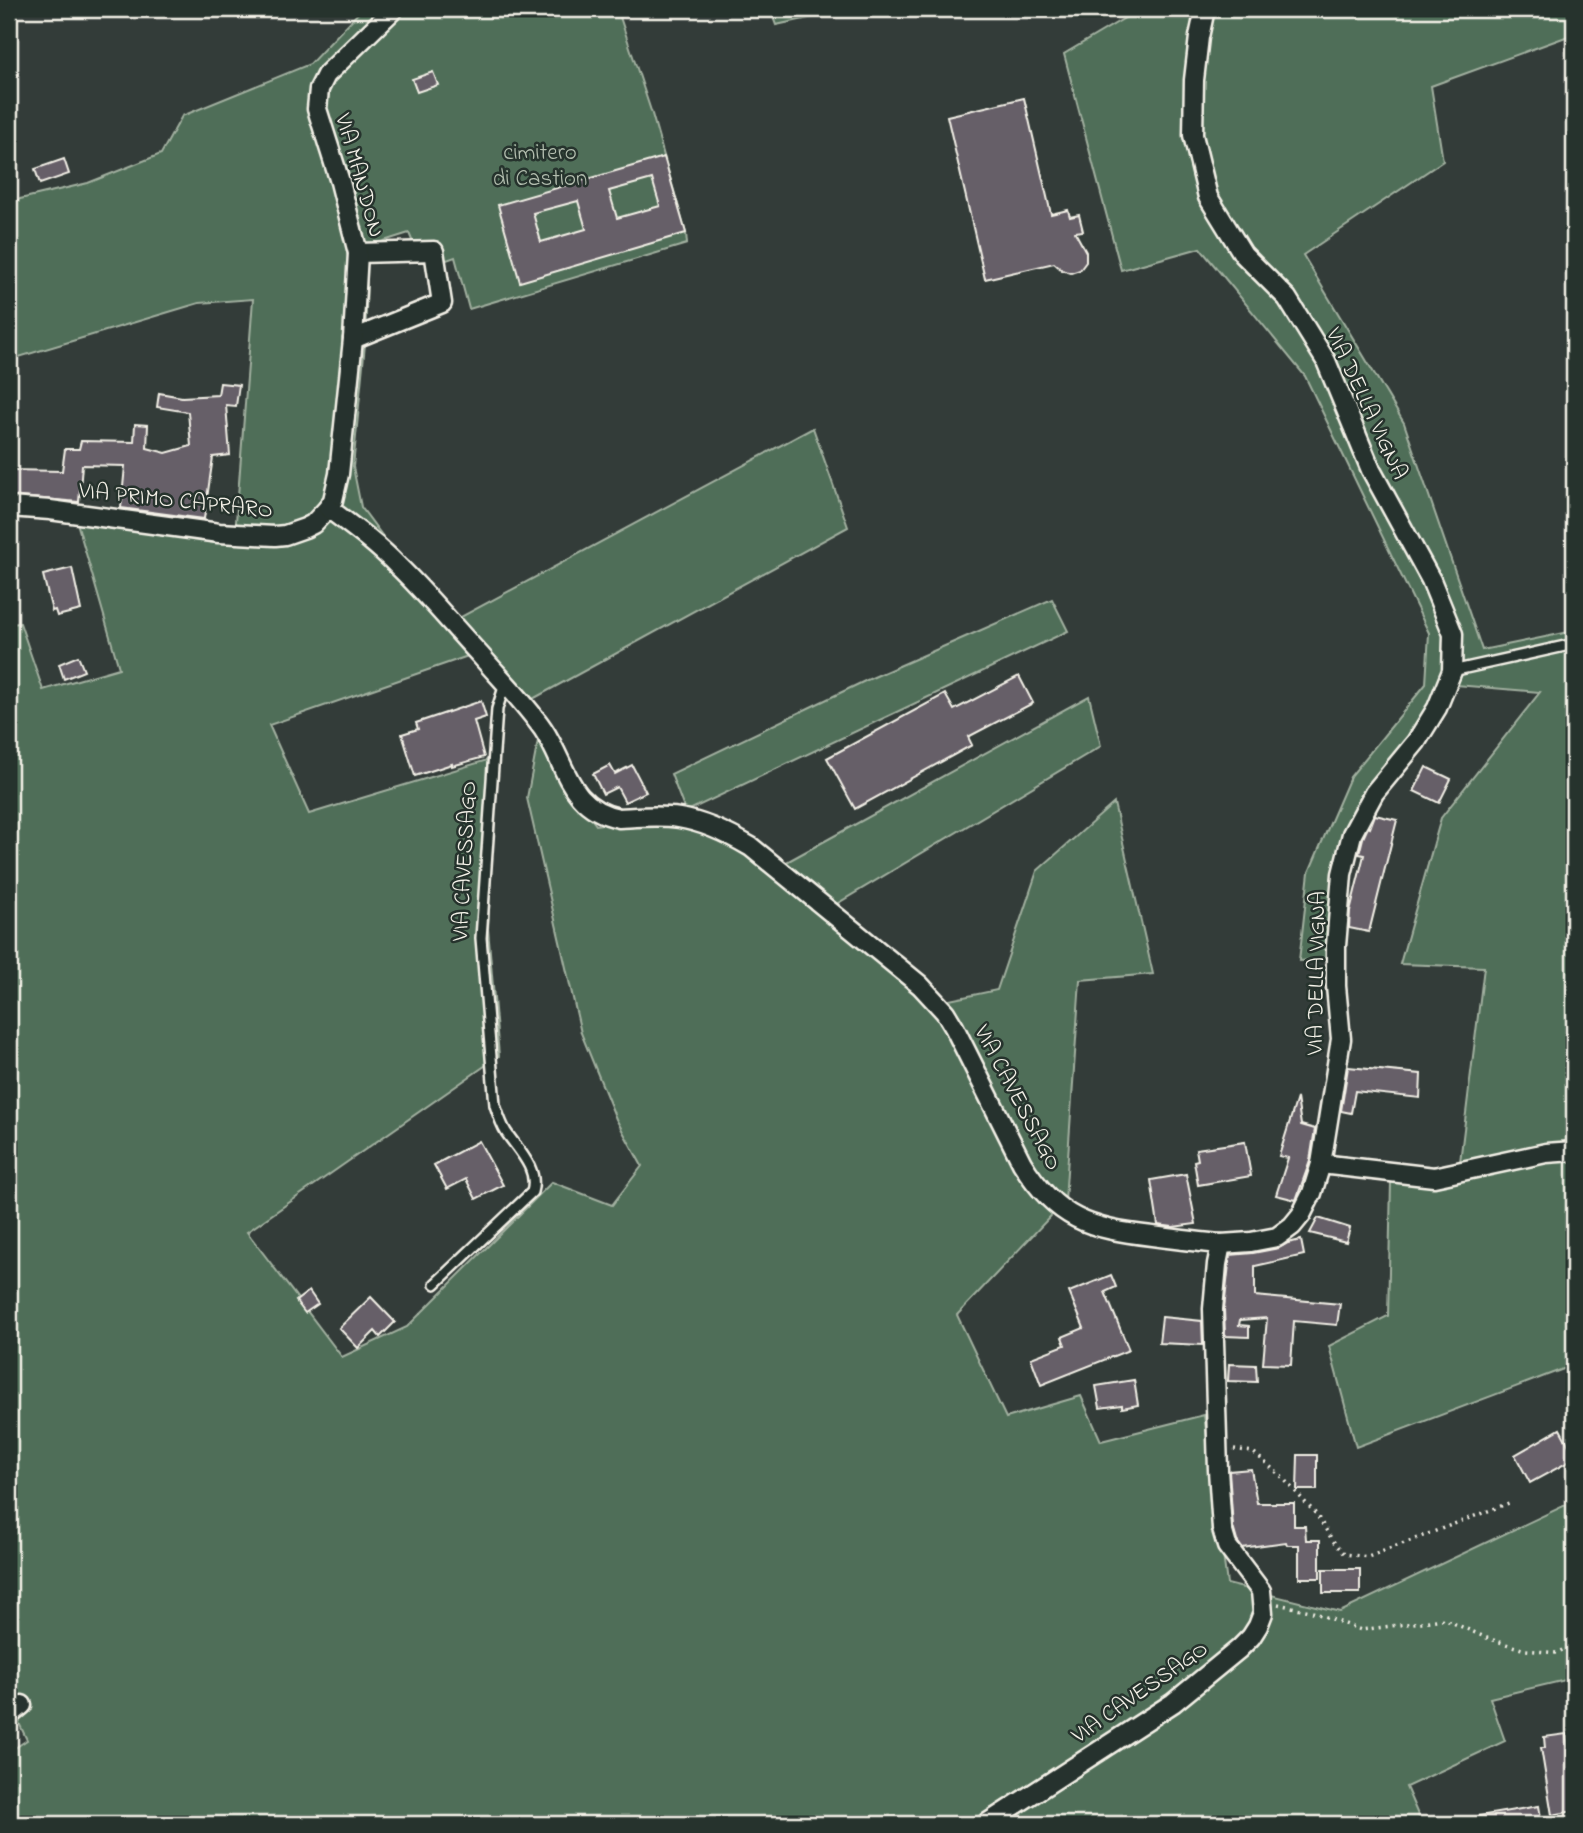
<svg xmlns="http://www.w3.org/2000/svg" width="1583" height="1833" font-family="'Indie Flower',sans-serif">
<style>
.green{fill:#4f6e58;stroke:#a2b0a0;stroke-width:2;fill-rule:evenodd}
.building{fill:#665f68;stroke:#f4f1e8;stroke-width:2;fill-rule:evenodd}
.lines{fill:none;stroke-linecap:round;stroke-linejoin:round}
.service-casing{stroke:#f4f1e8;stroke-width:14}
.minor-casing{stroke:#f4f1e8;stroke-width:23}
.path{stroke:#f4f1e8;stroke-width:3.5;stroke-dasharray:2 5;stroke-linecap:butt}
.service{stroke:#26332d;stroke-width:9}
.minor{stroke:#26332d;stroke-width:18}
.labels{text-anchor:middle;stroke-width:5;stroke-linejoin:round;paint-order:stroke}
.park-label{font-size:23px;fill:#b2bdae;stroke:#26332d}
.street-label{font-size:23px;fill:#f4f1e8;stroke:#26332d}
</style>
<rect width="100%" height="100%" fill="#333c39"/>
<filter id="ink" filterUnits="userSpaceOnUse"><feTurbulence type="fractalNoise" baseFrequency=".0143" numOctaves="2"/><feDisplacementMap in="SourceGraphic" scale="14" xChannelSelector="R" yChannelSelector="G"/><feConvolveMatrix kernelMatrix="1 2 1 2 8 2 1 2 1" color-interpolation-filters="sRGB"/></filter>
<g filter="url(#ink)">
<!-- green -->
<g class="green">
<path d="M362,9H644L620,17L652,114L686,233L687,244L469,309L455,257L444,261L414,245L409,233L368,246L365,344L353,467L361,507L448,624L813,428L848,527L529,701L568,787L596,825L685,811L671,774L867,680L1052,599L1068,631L687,811L783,864L1089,696L1101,746L835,905L945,1001L997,990L1037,871L1114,803L1153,974L1080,980L1065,1201L957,1315L1006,1418L1081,1396L1101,1441L1204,1415L1227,1584L1340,1612L1574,1501V1678L1490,1698L1505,1741L1406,1787L1422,1824H9V1752L27,1740L9,1702V624L20,623L43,690L119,668L76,519L235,535L253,299L199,303L9,360V204L20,199L88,183L161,154L182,116L310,64ZM471,655L540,730L527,798L581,1033L616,1119L642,1166L612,1205L552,1182L407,1327L342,1357L247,1232L499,1056L488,929L497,757L309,814L269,725Z"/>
<path d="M770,9H851L776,25Z"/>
<path d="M1140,9H1574V34L1431,86L1443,161L1303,255L1404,423L1482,650L1574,631V1365L1356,1447L1329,1346L1388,1316L1391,1182L1458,1178L1484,967L1400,964L1441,818L1540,692L1456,685L1369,791L1333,875L1326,959L1299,961L1309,872L1350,777L1426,684L1429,633L1305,376L1200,248L1121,270L1064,54Z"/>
</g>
<!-- building -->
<g class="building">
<path d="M433,72L438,85L417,92L412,79Z"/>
<path d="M1024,98L1051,214L1068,210L1070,217L1079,215L1083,231L1075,232L1086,252V262L1080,270L1071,273L1062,270L1054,263L985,279L947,116Z"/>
<path d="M664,157L686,233L520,282L498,205ZM652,179L660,206L617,218L609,191ZM578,201L586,229L541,242L533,213Z"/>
<path d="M64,159L69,174L40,184L35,169Z"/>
<path d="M220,383L239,385L236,406L226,405L230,455L213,457L204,519L121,508L125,466L82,465L79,502L9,496V470L62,471L65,449H79L81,441L134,442L135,424L148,425L147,448L166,453L191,446L188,412L157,407L159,393L182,397L218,395Z"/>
<path d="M72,568L81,610L57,616L55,610L52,611L43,575Z"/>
<path d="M78,656L84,671L64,679L59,664Z"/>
<path d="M1019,676L1033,703L968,737L972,745L855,809L827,758L945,694L954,710Z"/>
<path d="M481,701L486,717L474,721L484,757L452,766V764L415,776L402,734L418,729L416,723Z"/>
<path d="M610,765L615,774L632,765L646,792L625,802L617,787L603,794L593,774Z"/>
<path d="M1426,767L1451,779L1439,803L1414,791Z"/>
<path d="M1375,815L1397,820L1369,932L1349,928L1350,911L1364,855L1359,854L1363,838L1368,827L1370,828Z"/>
<path d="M1348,1067L1421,1074L1420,1098L1355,1091L1351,1113L1341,1111Z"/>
<path d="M1297,1098L1301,1125L1315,1129L1310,1161L1296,1200L1276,1195L1288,1158L1279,1156Z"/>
<path d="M479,1141L503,1185L476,1199L466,1179L447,1189L434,1165Z"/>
<path d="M1245,1142L1251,1176L1198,1185L1194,1161L1198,1160L1196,1149Z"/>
<path d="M1186,1174L1196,1224L1173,1227L1158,1225L1151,1180Z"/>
<path d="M1318,1218L1350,1228L1346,1242L1310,1233Z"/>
<path d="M1301,1240L1304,1255L1255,1266V1296L1340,1304L1337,1325L1294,1321L1291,1365L1263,1364L1267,1318L1240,1320L1239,1325L1249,1326V1337L1225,1336L1224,1309L1230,1255L1253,1253L1279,1248L1288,1243Z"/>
<path d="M1111,1275L1116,1287L1105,1292L1129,1350L1041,1385L1031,1358L1065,1345L1062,1337L1084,1328L1069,1292Z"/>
<path d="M309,1291L318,1304L305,1313L296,1301Z"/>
<path d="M371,1297L395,1322L380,1337L375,1331L358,1348L339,1328Z"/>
<path d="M1162,1317L1202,1321L1203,1345L1159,1343Z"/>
<path d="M1229,1364L1256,1365L1257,1382L1228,1381Z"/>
<path d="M1134,1380L1138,1405L1122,1408V1405L1100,1408L1096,1386Z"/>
<path d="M1560,1429L1574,1455V1459L1530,1483L1515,1455Z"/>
<path d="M1298,1455H1317V1490H1297Z"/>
<path d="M1251,1469L1257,1503H1294V1526H1305L1306,1540H1320V1578H1299V1545H1287L1286,1542L1242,1548L1237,1541L1233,1527L1229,1471Z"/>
<rect x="1323" y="1569" width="37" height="24"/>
<path d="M1566,1734L1572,1772H1574V1811L1552,1815L1541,1748H1545L1544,1737Z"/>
<path d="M1539,1806L1542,1824H1479V1816Z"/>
</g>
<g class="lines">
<!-- service casing -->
<g class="service-casing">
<g id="service">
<path d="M1452,671L1574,644"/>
<path d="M435,1284L532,1192C539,1169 518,1150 506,1132C501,1124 498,1114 495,1105L481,938L497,709L505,684"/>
</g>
</g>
<!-- minor casing -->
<g class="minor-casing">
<g id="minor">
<path d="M1205,9L1199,37L1194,80L1193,135L1208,197L1243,254L1287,298L1326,361L1371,470L1431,580L1453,634L1452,671L1437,708L1416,742L1374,793L1352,834L1342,874L1336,946V986L1341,1039L1321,1164L1312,1193L1301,1215L1292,1226L1277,1237L1251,1242L1221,1244"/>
<path d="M353,339L442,303L434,251L358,253"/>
<path d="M9,507L50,510L219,533L275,536L285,535L305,528L313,524L328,508L333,500L339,474L353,339L358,253L340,182L317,109L319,89L326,75L394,9"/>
<path d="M328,508C352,526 377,544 398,566C427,594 453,626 481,656C502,680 525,703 543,729C567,765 568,808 619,818C639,817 660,815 679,818C705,822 729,834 751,847L920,985L945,1012L954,1027L1022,1163C1056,1219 1090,1229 1152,1236C1175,1239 1198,1242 1221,1244L1217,1264L1213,1309L1218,1470L1222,1529L1227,1546L1261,1591L1263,1613L1258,1626L1251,1637L1239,1649L1173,1703L986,1824"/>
<path d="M1321,1164L1434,1177L1546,1153L1574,1151"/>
<path d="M9,1716L22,1705"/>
</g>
</g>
<!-- path -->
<g class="path">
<path d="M1234,1449L1253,1452L1281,1476L1316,1514L1333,1541L1345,1554L1368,1557L1509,1503"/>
<path d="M1278,1604L1310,1611L1361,1630L1444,1619L1487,1638L1525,1650L1557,1653L1574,1643"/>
</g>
<!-- service -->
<use href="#service" class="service"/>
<!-- minor -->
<use href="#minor" class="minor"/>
</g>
</g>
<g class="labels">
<!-- park labels -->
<g class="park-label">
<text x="540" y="159">cimitero<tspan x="540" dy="26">di Castion</tspan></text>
</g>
<!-- street labels -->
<g class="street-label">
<text transform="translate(361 175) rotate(74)" y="8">VIA MANDON</text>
<text transform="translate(1368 403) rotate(65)" y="8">VIA DELLA VIGNA</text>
<text transform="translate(176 499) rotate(6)" y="8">VIA PRIMO CAPRARO</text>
<text transform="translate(463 861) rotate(-87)" y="8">VIA CAVESSAGO</text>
<text transform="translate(1315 973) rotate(-89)" y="8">VIA DELLA VIGNA</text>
<text transform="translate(1019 1097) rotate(62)" y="8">VIA CAVESSAGO</text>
<text transform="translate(1139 1691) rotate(-35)" y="8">VIA CAVESSAGO</text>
</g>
</g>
<!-- margin -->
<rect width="1583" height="1833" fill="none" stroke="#26332d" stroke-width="35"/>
<rect x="18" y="18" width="1548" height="1798" fill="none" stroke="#f4f1e8" stroke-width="2.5" filter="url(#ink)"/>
</svg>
